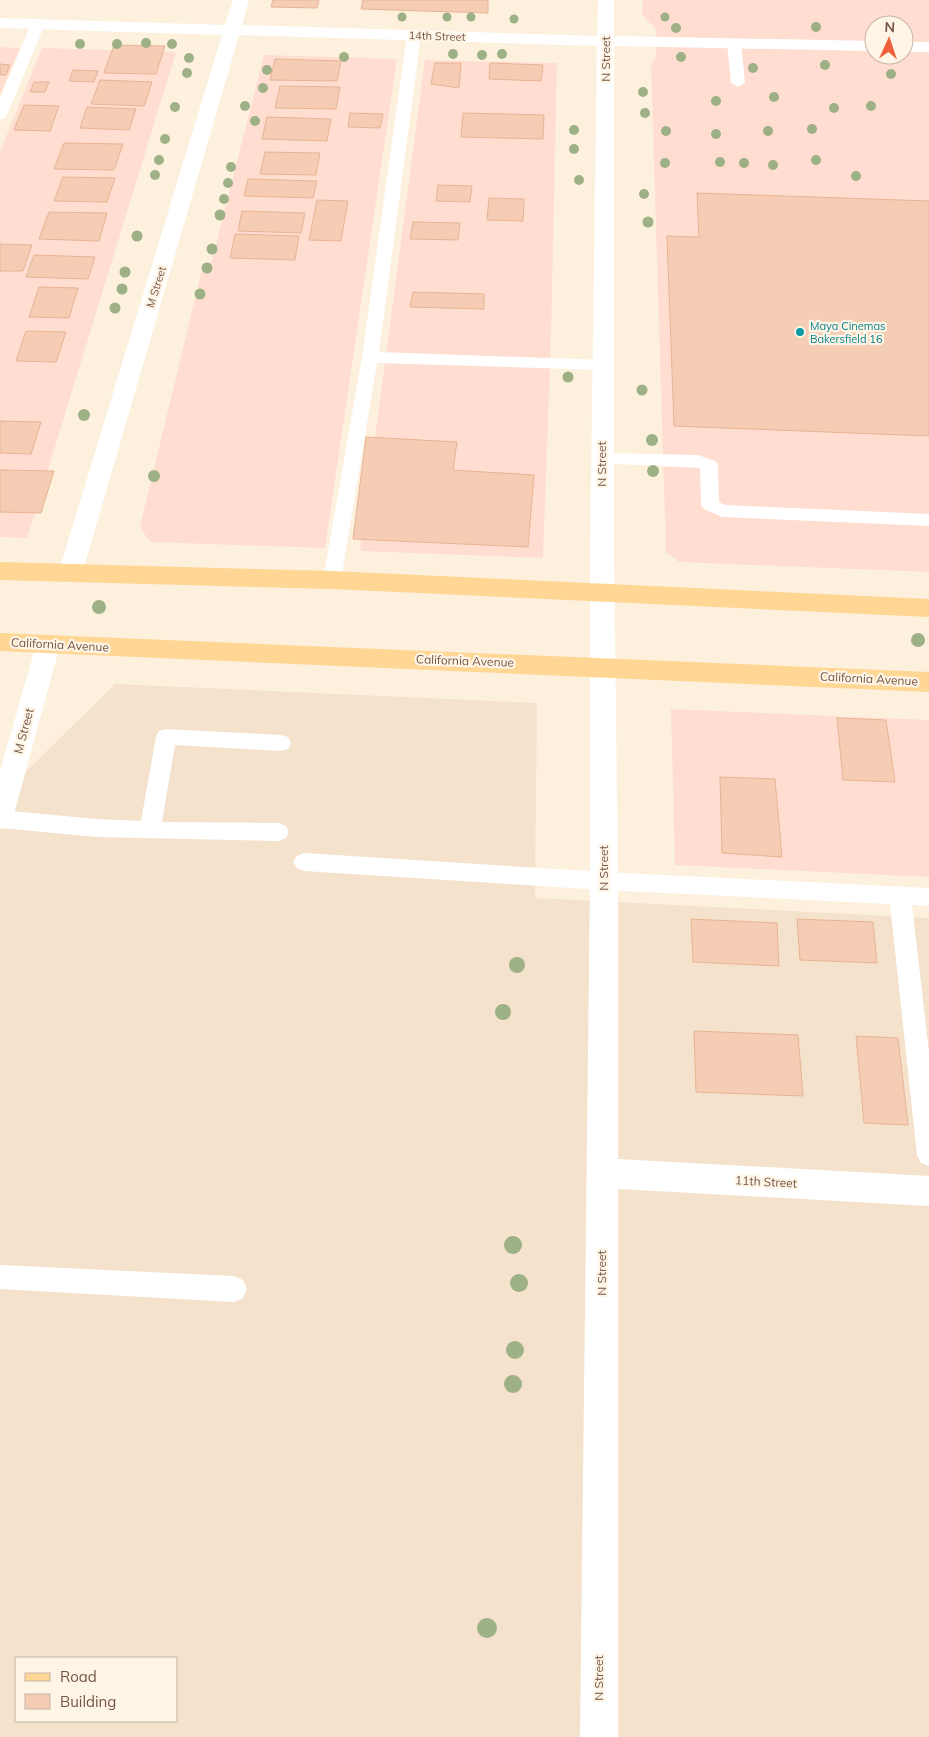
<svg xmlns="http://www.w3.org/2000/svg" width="929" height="1737" font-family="Mulish,sans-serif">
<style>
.residential{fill:#f5e2cc;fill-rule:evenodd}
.commercial{fill:#ffded1;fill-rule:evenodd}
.building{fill:#f4cdb4;stroke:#e8b394}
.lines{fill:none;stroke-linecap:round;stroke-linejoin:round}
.lane{fill:#fff;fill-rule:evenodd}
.street{fill:#fff;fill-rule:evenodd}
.primary{fill:#ffd694;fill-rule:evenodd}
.tree{fill:#9eb085}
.culture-dot{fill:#0f9aa8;stroke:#fff5e6;stroke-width:2}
.labels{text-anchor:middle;stroke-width:4.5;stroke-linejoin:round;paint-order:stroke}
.far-street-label{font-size:11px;fill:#745545;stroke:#fff5e6}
.far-culture-label{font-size:11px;fill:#0d838f;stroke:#fff5e6;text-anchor:start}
.street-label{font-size:12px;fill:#745545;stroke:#fff5e6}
</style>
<rect width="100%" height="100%" fill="#fdf1de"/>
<!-- residential -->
<path class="residential" d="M115,684L537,703L535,898L929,918V1737H0V797ZM16,1658H176V1721H16Z"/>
<!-- commercial -->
<g class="commercial">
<path d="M643,0H929V572L679,562L666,552L651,66L656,56V29L642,15ZM874,25H904V55H874Z"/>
<path d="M0,47L20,48L0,95Z"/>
<path d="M42,48L176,52L27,538L0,537V152Z"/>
<path d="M264,55L397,59L325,548L150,542L140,527L203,265L212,261Z"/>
<path d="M425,60L557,63L551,337L543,558L360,551Z"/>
<path d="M671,709L929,720V877L675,865Z"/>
</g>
<!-- building -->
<g class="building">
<path d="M273,0H319L317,8L271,7Z"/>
<path d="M363,0H488V13L361,9Z"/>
<path d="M114,45L165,46L156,74L104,73Z"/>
<path d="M275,59L341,61L337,81L270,80Z"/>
<path d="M435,63H461L459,88L431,84Z"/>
<path d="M490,63L543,65L541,81L489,79Z"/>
<path d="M0,64L10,65L6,75H0Z"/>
<path d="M73,70L98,71L94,82L69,81Z"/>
<path d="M100,80L152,82L144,106L91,104Z"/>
<path d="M34,82H49L45,92H30Z"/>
<path d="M280,86L340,87L336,109L275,108Z"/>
<path d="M24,105L59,106L50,131L14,130Z"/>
<path d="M87,107L136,109L129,130L80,128Z"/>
<path d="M350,113L383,114L380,128L348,127Z"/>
<path d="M463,113L544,115L543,139L461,137Z"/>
<path d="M267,117L331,119L327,141L262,139Z"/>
<path d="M64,143L123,144L114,170L54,169Z"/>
<path d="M265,152L320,153L316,175L260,174Z"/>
<path d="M63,177L115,178L107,202L54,201Z"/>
<path d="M248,179L317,181L313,198L244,196Z"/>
<path d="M438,185L472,186L470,202L436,201Z"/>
<path d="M697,193L929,201V436L674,426L667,236L699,237Z"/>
<path d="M489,198L524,199L523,221L487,220Z"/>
<path d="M317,200L348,201L341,241L309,240Z"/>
<path d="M242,211L305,213L301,233L238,231Z"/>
<path d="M49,212L107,213L99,241L39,239Z"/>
<path d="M413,222L460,223L458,240L410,239Z"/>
<path d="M235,234L299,236L295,260L230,258Z"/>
<path d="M0,244L32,245L23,271H0Z"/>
<path d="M34,255L95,257L88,279L26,277Z"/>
<path d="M39,287L78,288L69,318L29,317Z"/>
<path d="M413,292L484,294V309L410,307Z"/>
<path d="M26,331L66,332L56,362L16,361Z"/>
<path d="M0,421L41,422L31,454L0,453Z"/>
<path d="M366,437L457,442L453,470L534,475L528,547L353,539Z"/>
<path d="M0,470L54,471L41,513L0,512Z"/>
<path d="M837,718L886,720L895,782L843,780Z"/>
<path d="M720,777L775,779L782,857L722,853Z"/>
<path d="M691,919L777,923L779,966L693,962Z"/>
<path d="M797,919L873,922L877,963L800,960Z"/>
<path d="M694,1031L798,1035L803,1096L696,1092Z"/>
<path d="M856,1036L898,1038L908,1125L864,1123Z"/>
</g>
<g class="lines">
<!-- lane -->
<g class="lane">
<path d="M38,20L45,24L7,115L5,118L0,119V98L31,24Z"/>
<path d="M414,31L421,35L379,352L603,360L609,361L611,365L609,369L603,370L377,363L341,580L339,585L332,587L325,585L323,580L362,357L407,35Z"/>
<path d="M734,39L741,43L745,83L738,87L731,83L727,43Z"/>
<path d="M603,453L698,455L715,461L718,465L719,502L725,505L929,514V526L722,517L704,509L701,505L700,468L597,463L594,459L597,455Z"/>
<path d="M166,729L281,735L288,737L291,743L288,749L281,751L175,745L162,822L279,823L286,826L289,832L286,838L279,841L97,837L0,828V810L97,819L141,821L156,737L159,731Z"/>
<path d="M304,853L604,872L929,888V906L912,905L929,1052V1166L921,1163L917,1155L890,904L604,890L304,871L297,868L293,862L297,856Z"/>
<path d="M0,1265L234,1276L243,1280L247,1289L243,1298L234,1302L0,1289Z"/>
</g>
<!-- street -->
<g class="street">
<path d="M233,0H249L242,25L597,36L598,0H614V36L874,41V51L614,46V551L618,881V1159L929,1176V1206L618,1189V1737H580L590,881V551L597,46L239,35L82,574L78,580L70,583L62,580L58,574L222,35L0,28V18L225,25Z"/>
<rect x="904" y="42" width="25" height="10"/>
<path d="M48,636L57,638L60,645L13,818L10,826L0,829V771L36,645L39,638Z"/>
</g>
<!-- primary -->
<g class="primary">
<path d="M0,562L332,571L929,599V617L332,589L0,580Z"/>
<path d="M0,633L929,672V692L0,651Z"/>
</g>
</g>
<!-- trees -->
<g class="tree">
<circle cx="402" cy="17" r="4.5"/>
<circle cx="447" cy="17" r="4.5"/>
<circle cx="471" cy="17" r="4.5"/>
<circle cx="665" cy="17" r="4.5"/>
<circle cx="514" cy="19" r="4.5"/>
<circle cx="816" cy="27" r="5"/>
<circle cx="676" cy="28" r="5"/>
<circle cx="146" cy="43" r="5"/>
<circle cx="80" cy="44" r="5"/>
<circle cx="117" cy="44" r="5"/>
<circle cx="172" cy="44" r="5"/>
<circle cx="453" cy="54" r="5"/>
<circle cx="502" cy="54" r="5"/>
<circle cx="482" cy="55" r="5"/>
<circle cx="344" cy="57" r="5"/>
<circle cx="681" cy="57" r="5"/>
<circle cx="189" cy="58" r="5"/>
<circle cx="825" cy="65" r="5"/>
<circle cx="753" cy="68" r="5"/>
<circle cx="267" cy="70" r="5"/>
<circle cx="187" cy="73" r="5"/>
<circle cx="891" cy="74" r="5"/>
<circle cx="263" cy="88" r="5"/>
<circle cx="643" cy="92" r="5"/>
<circle cx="774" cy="97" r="5"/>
<circle cx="716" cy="101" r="5"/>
<circle cx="245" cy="106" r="5"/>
<circle cx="871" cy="106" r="5"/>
<circle cx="175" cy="107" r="5"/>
<circle cx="834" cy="108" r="5"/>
<circle cx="645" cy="113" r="5"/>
<circle cx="255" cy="121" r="5"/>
<circle cx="812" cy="129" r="5"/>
<circle cx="574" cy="130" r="5"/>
<circle cx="666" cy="131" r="5"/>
<circle cx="768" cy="131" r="5"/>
<circle cx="716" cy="134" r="5"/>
<circle cx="165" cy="139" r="5"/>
<circle cx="574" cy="149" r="5"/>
<circle cx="159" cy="160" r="5"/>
<circle cx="816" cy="160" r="5"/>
<circle cx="720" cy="162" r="5"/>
<circle cx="665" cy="163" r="5"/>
<circle cx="744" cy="163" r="5"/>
<circle cx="773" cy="165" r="5"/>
<circle cx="231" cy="167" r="5"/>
<circle cx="155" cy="175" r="5"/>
<circle cx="856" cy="176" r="5"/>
<circle cx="579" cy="180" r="5"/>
<circle cx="228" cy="183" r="5"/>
<circle cx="644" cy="194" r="5"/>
<circle cx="224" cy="199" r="5"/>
<circle cx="220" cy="215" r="5.5"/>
<circle cx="648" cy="222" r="5.5"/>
<circle cx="137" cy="236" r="5.5"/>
<circle cx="212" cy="249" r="5.5"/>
<circle cx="207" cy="268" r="5.5"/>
<circle cx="125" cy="272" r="5.5"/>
<circle cx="122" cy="289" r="5.5"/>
<circle cx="200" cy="294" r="5.5"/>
<circle cx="115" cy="308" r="5.5"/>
<circle cx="568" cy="377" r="5.5"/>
<circle cx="642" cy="390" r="5.5"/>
<circle cx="84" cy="415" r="6"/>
<circle cx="652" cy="440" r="6"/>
<circle cx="653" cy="471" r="6"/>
<circle cx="154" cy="476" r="6"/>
<circle cx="99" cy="607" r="7"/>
<circle cx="918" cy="640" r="7"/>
<circle cx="517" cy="965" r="8"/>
<circle cx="503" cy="1012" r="8"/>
<circle cx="513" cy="1245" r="9"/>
<circle cx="519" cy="1283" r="9"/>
<circle cx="515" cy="1350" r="9"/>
<circle cx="513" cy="1384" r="9"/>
<circle cx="487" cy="1628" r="10"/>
</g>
<!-- markers -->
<circle class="culture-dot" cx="800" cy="332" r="5"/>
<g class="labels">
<!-- far-street labels -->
<g class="far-street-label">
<text transform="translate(437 36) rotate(2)" y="4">14th Street</text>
<text transform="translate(156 287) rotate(-73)" y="4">M Street</text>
</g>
<!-- far-culture labels -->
<g class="far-culture-label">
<text x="810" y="330">Maya Cinemas<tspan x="810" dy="13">Bakersfield 16</tspan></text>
</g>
<!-- street labels -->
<g class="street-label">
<text transform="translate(606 59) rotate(-90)" y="4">N Street</text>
<text transform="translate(602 464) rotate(-90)" y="4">N Street</text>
<text transform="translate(60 645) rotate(3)" y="4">California Avenue</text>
<text transform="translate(465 661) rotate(2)" y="4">California Avenue</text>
<text transform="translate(869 679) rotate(3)" y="4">California Avenue</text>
<text transform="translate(24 731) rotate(-75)" y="4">M Street</text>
<text transform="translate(604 868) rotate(-90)" y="4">N Street</text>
<text transform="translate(766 1182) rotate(3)" y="4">11th Street</text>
<text transform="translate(602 1273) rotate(-90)" y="4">N Street</text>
<text transform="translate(599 1678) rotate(-90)" y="4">N Street</text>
</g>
</g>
<!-- legend -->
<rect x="15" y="1657" width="162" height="65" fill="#fff5e6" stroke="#c7b5a6"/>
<rect x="25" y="1673" width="25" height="8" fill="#ffd694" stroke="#c7b5a6"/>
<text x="60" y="1682" font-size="15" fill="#745545">Road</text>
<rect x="25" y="1694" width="25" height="15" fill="#f4cdb4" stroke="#c7b5a6"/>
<text x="60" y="1707" font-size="15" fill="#745545">Building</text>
<!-- north arrow -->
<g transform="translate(889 40) rotate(3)"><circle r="24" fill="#fff5e6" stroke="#c7b5a6"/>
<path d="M0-4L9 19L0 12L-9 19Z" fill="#ef613b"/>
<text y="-8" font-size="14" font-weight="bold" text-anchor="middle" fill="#745545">N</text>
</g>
</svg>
